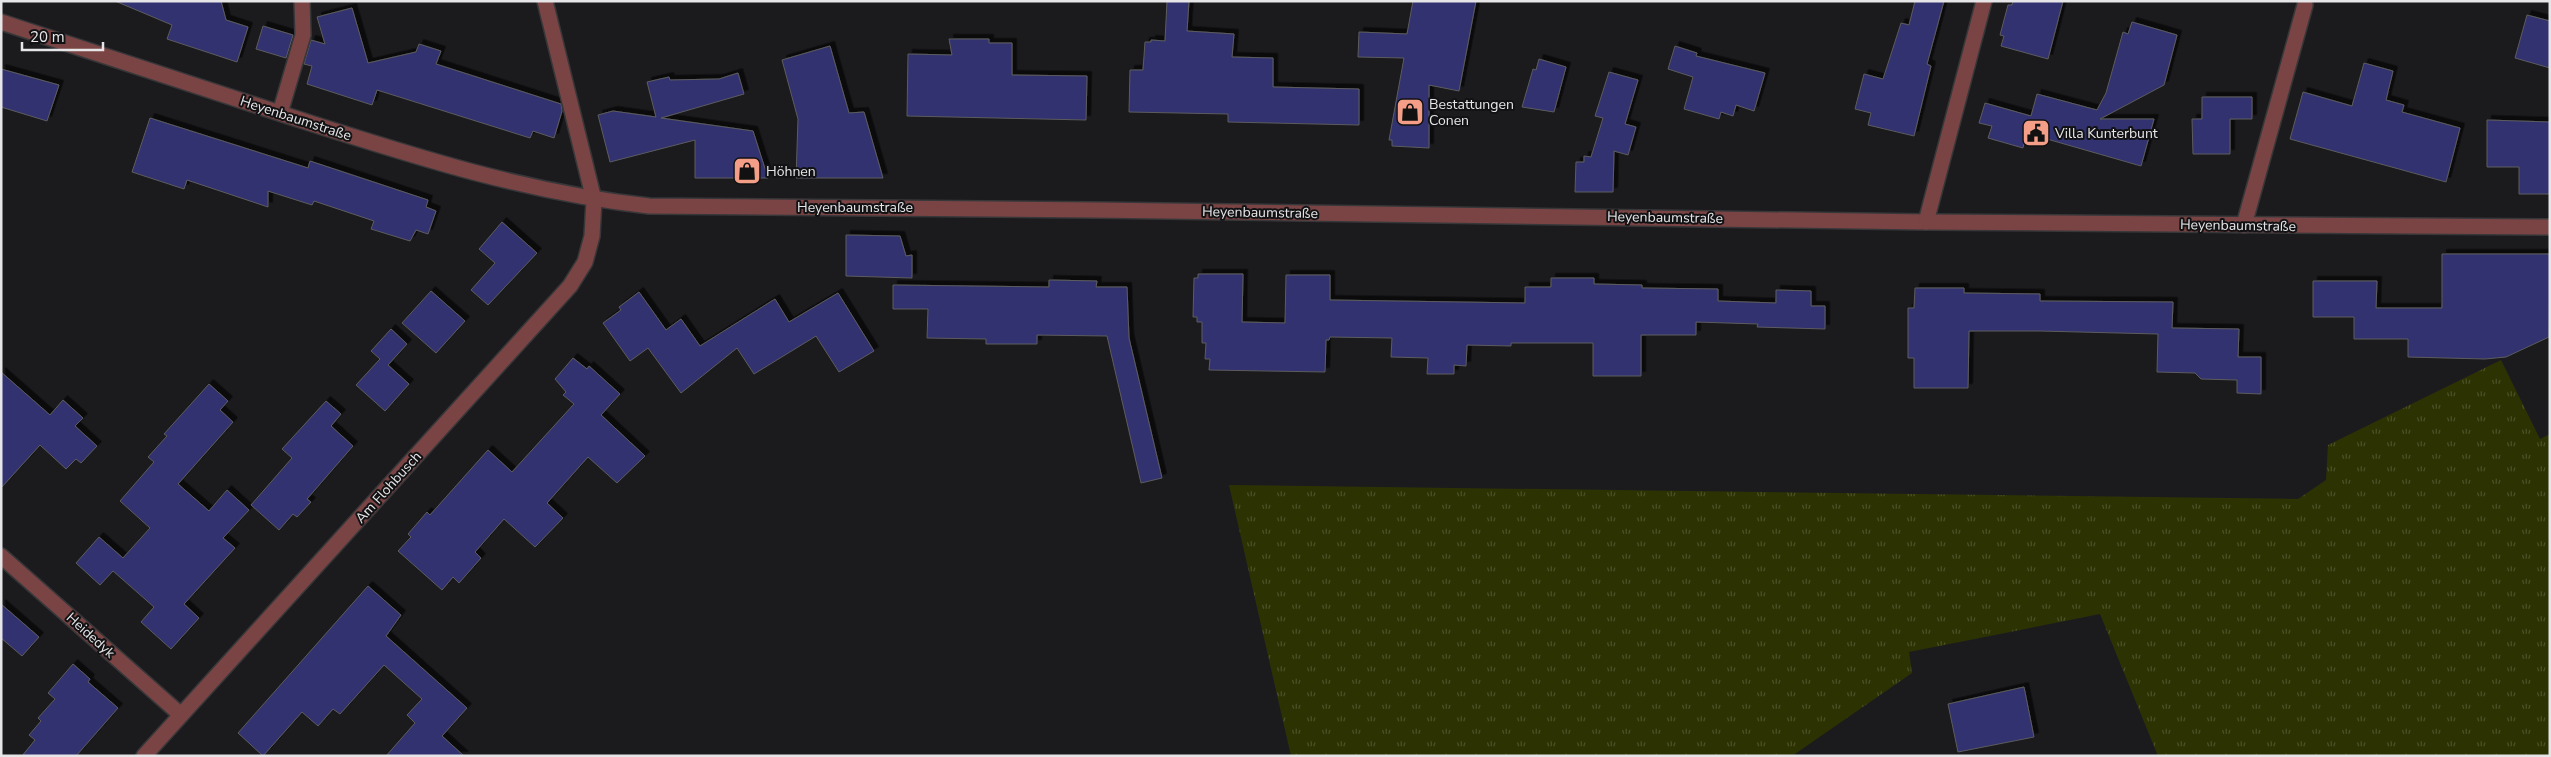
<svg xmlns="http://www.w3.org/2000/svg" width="2551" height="757" font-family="'Nunito Sans',sans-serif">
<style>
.grass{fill:url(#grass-tufts)}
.building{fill:#323171;stroke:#5c5c5f;filter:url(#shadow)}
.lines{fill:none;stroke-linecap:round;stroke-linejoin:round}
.lane-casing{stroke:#37373a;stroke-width:18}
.street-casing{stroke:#37373a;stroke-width:18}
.lane{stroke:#7a4444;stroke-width:15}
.street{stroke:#7a4444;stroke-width:15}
.labels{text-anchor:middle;stroke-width:4;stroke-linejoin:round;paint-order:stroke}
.poi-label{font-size:14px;fill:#e6e6e8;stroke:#121214;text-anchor:start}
.street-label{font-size:14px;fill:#e6e6e8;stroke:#121214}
</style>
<defs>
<pattern id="grass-tufts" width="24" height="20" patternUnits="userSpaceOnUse" patternTransform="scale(1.25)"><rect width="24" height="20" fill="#2d3202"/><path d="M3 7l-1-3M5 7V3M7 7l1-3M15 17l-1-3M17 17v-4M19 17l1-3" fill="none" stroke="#4b5027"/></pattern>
<filter id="shadow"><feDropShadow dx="4.5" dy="-4.5" stdDeviation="0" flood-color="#0009"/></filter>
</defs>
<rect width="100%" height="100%" fill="#1b1b1e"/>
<!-- grass -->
<path class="grass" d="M2501,360L2540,439L2550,434V756H2158L2100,614L1909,652L1912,673L1792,756H1291L1229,485L2298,499L2326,480L2328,445Z"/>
<!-- building -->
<g class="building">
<path d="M115,1H221L226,20L248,27L237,62L167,39L172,25Z"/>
<path d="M1167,1H1189L1187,31L1234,34L1232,57L1273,58V87L1359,89V125L1228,122V114L1129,112L1130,70H1143L1145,42H1151V40L1165,41Z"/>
<path d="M1413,1H1476L1459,91L1429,85V148L1392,146V140H1389L1404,58L1358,57L1359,32L1407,34Z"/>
<path d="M1915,1H1944L1927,64L1931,66L1914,136L1868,125L1871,113L1855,109L1864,74L1883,79L1901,23L1909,25Z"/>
<path d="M2013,1H2063L2048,59L2001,46L2004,36L2000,35L2008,5H2012Z"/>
<path d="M352,8L368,63L416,52L419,44L441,51L436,64L561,104L562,111L554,138L533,131L530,138L377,90L372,105L307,84L312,66L304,64L311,40L325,44L317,17Z"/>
<path d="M2527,15L2550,21V68L2515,58Z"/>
<path d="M2132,22L2177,35L2164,85L2100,119H2154L2141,166L2026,133L2023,148L1988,138L1992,126L1979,123L1985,103L2031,116L2037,94L2097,110L2106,93L2123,32L2128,34Z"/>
<path d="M263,26L293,35L286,58L256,49Z"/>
<path d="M949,39H989V43H1012V75L1087,76L1086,120L907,116L908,54L952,55Z"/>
<path d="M830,46L849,113L864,112L883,178H796L798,119L782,60Z"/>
<path d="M1675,46L1697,53L1696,56L1765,73L1754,111L1736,105L1733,116L1721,112L1719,119L1684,109L1693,77L1668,69Z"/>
<path d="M1539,59L1566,67L1554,112L1522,107L1533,69L1536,70Z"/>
<path d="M2364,63L2393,71L2386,100L2404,105L2402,112L2460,128L2446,182L2290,139L2303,92L2352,106Z"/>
<path d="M1,69L59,85L47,121L1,107Z"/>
<path d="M1609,72L1638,80L1625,124L1636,127L1628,155L1614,151L1613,192H1575L1576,162H1584V156L1591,157L1603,118L1595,116Z"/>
<path d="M738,73L744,94L661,118L753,131L768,178H695V140L610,162L598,115L613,111L656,117L647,82L669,77L670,80L719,79Z"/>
<path d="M2202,97H2252V119H2230V154H2193L2192,119H2202Z"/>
<path d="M150,118L308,168L310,161L428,200L426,207L436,211L428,234L416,230L410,241L371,229L374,221L314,201L312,205L268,191V207L187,180L184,189L132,172Z"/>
<path d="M2487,120L2550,122V194H2519V167H2487Z"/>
<path d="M502,222L537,253L488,305L471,290L495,263L479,249Z"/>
<path d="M846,235L900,236L906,256L912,255V278L846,276Z"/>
<path d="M2442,254H2550L2549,337L2506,357L2485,359L2408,357V339H2354V317H2313V281H2377L2376,308H2442Z"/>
<path d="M1198,274H1243L1242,322L1285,323L1286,275H1330V300L1525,303V287H1551V278H1594V284L1642,285V288L1718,289V301L1776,303V290L1811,291V306H1825V329L1757,327L1758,324L1696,322V335H1641V376H1593V343H1511V346L1467,345L1466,366L1454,365V374H1427L1428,358L1391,357L1392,338L1330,337L1329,340H1326L1325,372L1209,370L1210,359H1205L1206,343H1202V322H1197V317H1193L1194,278H1198Z"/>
<path d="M1049,280L1097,281L1096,287H1127L1129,338L1162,478L1141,483L1107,336L1037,335V344H986V339L927,338L928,309H893V285L1049,287Z"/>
<path d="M1915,288H1964V293L2040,294V301L2173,302L2172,328L2239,329L2238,357H2261V394L2237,393V380L2201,379L2195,373L2157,372L2158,334L2040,331H1969L1968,388H1914V358H1908V308H1914Z"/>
<path d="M431,291L465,321L436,353L402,323Z"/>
<path d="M639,292L666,330L681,319L700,346L775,299L789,322L838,293L874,351L839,372L816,336L754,374L737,348L681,393L648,348L630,361L603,323L621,310L619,307Z"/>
<path d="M391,329L407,344L388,365L409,384L385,411L356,385L380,359L371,351Z"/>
<path d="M573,358L587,369L589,366L620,394L601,415L645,456L617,483L588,457L547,503L563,518L535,547L504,519L475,552L481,558L459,583L453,577L442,590L398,551L411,537L408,534L427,512L430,515L488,450L512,472L574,404L563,395L566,392L555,379Z"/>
<path d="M1,372L50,415L63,400L83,418L75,426L97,446L81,463L76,459L66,469L40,445L1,488Z"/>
<path d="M209,384L228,401L220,410L233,422L178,484L209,511L227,490L249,510L223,538L235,548L184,604L199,618L171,649L141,622L154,607L113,571L100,585L76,563L99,537L123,558L150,528L120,501L154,462L148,457L167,436L164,434Z"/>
<path d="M326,401L341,414L331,426L353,446L307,499L311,502L297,517L293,514L279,530L251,505L292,458L282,449Z"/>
<path d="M368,586L401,615L386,636L467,708L442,736L464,756H386L415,723L407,715L422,699L384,665L340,714L333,709L318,726L302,712L263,756L238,733Z"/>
<path d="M1,604L39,637L22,656L1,638Z"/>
<path d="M73,664L90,679L88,682L118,708L76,756H22L35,740L29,735L41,721L38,718L55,699L48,693Z"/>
<path d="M2024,687L2034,737L1958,752L1948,704Z"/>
</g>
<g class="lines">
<!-- lane casing -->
<g class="lane-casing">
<path id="lane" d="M2244,225L2305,5"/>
</g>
<!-- street casing -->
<g class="street-casing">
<g id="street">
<path d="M1,22C104,55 207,89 310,123C423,159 530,193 649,206L1095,210L1926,222L2550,227"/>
<path d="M280,113L303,35L302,1"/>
<path d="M1926,222L1984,1"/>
<path d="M1,556L181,715"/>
<path d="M144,756L570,286L585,262L592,236L594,200L545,1"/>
</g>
</g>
<!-- lane -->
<use href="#lane" class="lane"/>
<!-- street -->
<use href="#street" class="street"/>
</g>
<!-- icons -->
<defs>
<g id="shop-square" transform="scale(1.4375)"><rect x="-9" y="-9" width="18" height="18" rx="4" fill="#f49e87" stroke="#121214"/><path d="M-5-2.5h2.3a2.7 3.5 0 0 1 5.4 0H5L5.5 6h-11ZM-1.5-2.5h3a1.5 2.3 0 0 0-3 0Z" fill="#111"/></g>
<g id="civic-square" transform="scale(1.4375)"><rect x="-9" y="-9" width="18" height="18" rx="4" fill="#f49e87" stroke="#121214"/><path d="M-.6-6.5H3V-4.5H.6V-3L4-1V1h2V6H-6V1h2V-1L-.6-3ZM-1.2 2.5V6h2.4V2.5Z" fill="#111"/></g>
</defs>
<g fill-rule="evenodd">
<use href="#shop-square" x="1410" y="112"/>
<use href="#civic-square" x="2036" y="133"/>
<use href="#shop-square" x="747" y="171"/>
</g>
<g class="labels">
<!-- poi labels -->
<g class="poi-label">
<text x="1429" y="109">Bestattungen<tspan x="1429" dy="16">Conen</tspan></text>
<text x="2055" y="138">Villa Kunterbunt</text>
<text x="766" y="176">Höhnen</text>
</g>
<!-- street labels -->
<g class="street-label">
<text transform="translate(296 118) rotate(18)" y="5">Heyenbaumstraße</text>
<text x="855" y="212">Heyenbaumstraße</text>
<text transform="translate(1260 212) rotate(1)" y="5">Heyenbaumstraße</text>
<text transform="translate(1665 217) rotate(1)" y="5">Heyenbaumstraße</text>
<text transform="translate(2238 225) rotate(1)" y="5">Heyenbaumstraße</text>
<text transform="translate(388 487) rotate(-48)" y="5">Am Flohbusch</text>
<text transform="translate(91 635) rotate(42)" y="5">Heidedyk</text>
</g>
</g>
<!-- border -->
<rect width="2551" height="757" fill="none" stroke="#e6e6e8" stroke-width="5"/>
<!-- scale -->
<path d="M22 42v8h81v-8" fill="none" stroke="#e6e6e8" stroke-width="2.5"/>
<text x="30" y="42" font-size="15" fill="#e6e6e8" stroke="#121214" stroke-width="4" paint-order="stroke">20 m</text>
</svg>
